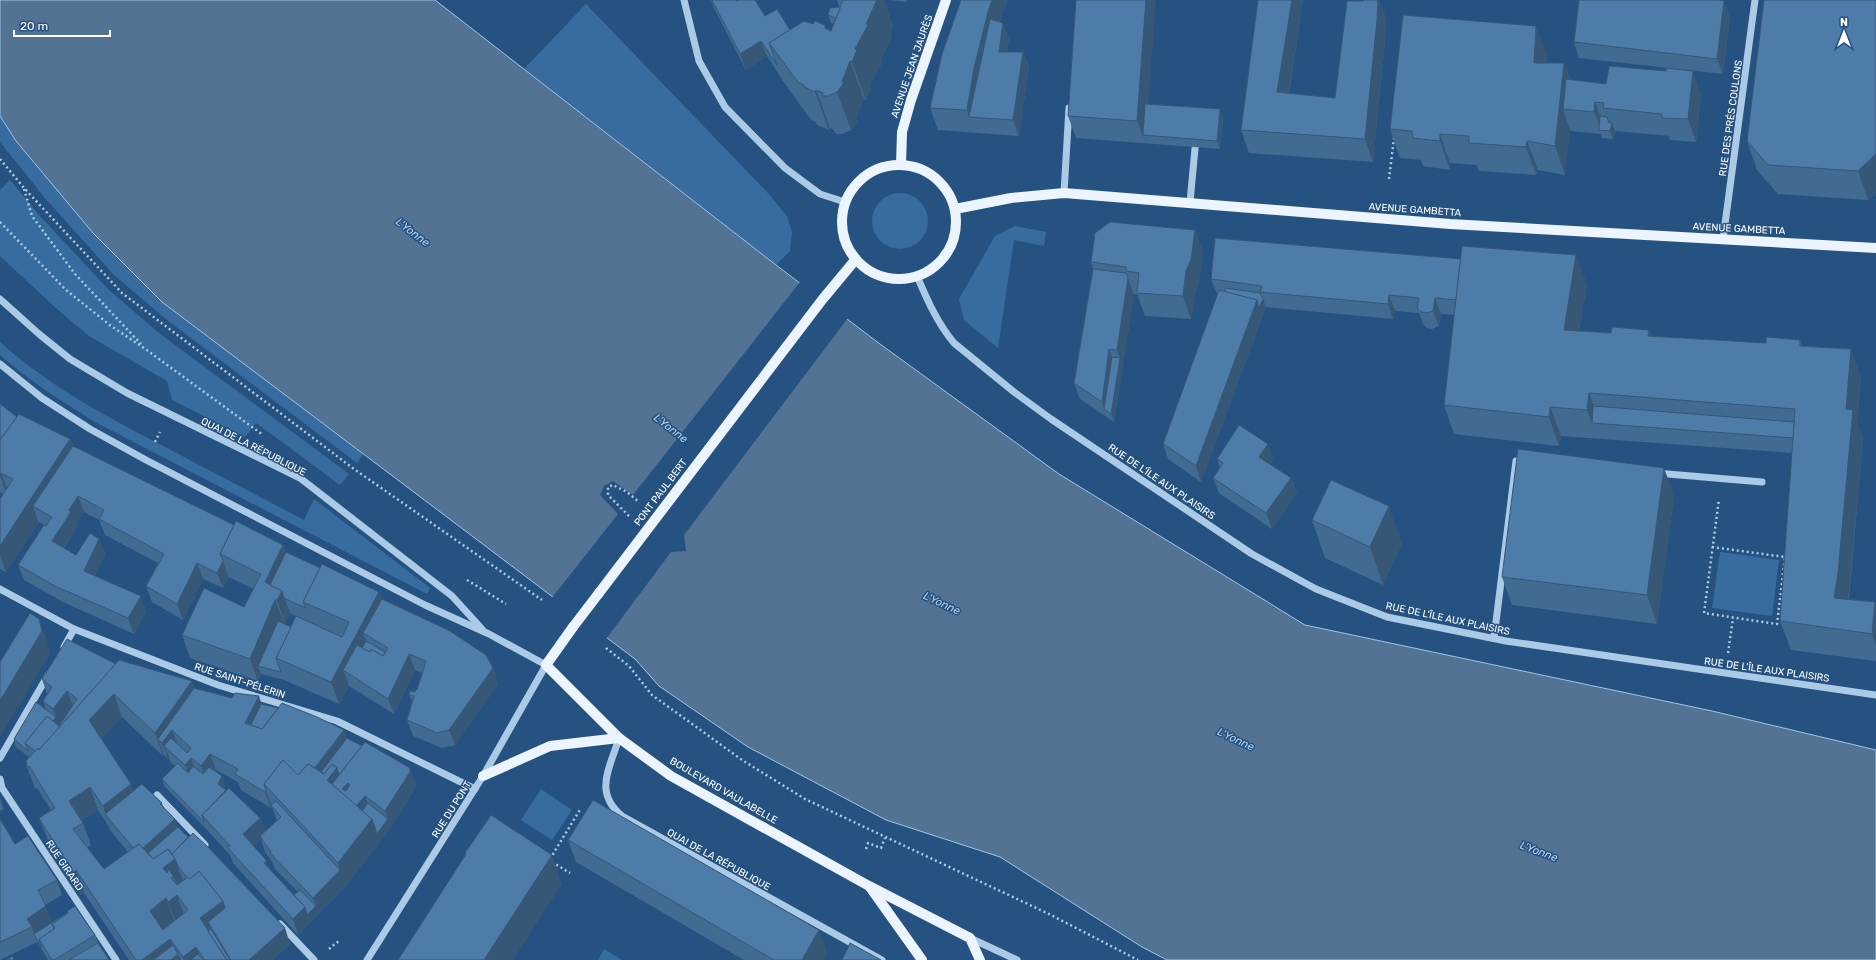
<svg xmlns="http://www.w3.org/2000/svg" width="1876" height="960" font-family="Rubik,sans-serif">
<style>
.green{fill:#396c9e}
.water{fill:#527394;stroke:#9fc5e7}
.pier{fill:#255280}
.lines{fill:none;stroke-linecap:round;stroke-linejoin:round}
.path{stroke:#abcae6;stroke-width:2.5;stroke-dasharray:2 3;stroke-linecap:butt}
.minor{stroke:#abcae6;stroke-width:7}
.major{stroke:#ecf4fd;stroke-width:10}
.major-bridge{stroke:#ecf4fd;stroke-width:10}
.wall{fill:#426b91;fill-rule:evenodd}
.shaded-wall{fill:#365776}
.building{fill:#4d7ca9;stroke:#365776;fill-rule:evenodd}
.labels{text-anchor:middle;stroke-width:3;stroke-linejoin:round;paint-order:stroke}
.street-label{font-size:10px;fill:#fff;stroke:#255280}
.water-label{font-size:11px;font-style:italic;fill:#b6d3ee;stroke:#255280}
</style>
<rect width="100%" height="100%" fill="#255280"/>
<!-- green -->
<g class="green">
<path d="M586,4L767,192L787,216L792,232L790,251L776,265L524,69Z"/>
<path d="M0,116L16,141L93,233L162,302L363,454L357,463L167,320L114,275L45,198L0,142Z"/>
<path d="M10,180L39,215L110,291L159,333L349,474L340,485L256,423L245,437L172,400L167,381L89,336L58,310L0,256V190Z"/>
<circle cx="900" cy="221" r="28"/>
<path d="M1015,226L1046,232L1044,246L1014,240L998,348L964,320L959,299L995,236Z"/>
<path d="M0,342C50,387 109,418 169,449C214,473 259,496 304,520L314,499L430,588L427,594L95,422C62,401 29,381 0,355Z"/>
<path d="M1720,552L1779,560L1772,616L1712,608Z"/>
<path d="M541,789L572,810L552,840L521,820Z"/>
<path d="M604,949L622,960H598Z"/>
</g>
<!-- water -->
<path class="water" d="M0,0H435L776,265L880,344L1059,474L1305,625L1712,711L1876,750V960H1167L1142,947L1000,857L886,820L748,747L659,686L635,659L162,302L93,233L16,141L0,116Z"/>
<!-- pier -->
<path class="pier" d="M800,282L848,318L684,535L686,551L671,552L606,639L551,599L618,514L600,495L604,486L613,481L633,495Z"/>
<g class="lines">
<!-- path -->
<g class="path">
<path d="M0,159L24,188L122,293L354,469L542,600"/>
<path d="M1389,179L1394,138"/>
<path d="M24,189L32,216L75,274L141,344"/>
<path d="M0,222L66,290L111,326L144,348L263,435"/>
<path d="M155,442L160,432"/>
<path d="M629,516L608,495V487L613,485L627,492L639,502"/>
<path d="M1712,547L1785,557L1777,624L1704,613L1719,499"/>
<path d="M467,580L506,604"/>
<path d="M606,648L629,666L652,695L742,760L805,799L1049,914L1138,960"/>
<path d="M1728,653L1733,618"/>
<path d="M866,849L868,843L881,848L885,838"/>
<path d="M550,859L581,808"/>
<path d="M552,862L570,873"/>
<path d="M329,949L340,940"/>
</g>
<!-- minor -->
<g class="minor">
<path d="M684,0L699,61L725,107L785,168L820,194L845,202"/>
<path d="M1064,193L1069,108"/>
<path d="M1190,202L1196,138"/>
<path d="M1723,239L1755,0"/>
<path d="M917,276C927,299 937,323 954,343L1014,392L1051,419L1252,554L1316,589L1387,617L1506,641L1876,695"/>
<path d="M0,299L39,334L70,359L127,393L300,478L452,596L482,629"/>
<path d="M0,364L42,398L90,429L146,460L425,605L489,634L546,665L483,776L367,960"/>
<path d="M1656,473L1762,482"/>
<path d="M0,589L74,629L218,685L337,721L475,789"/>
<path d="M1494,638L1516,461L1524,462"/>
<path d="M64,647L74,629"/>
<path d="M619,738C610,768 593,792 622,816L882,960"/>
<path d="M0,758L48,675"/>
<path d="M0,779L2,788L116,960"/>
<path d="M157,795L205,845"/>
<path d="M280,924L314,960"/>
<path d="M970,938L1017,960"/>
</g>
<!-- major -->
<g class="major">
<path d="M901,165L902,132L911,100L946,0"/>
<circle cx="899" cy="222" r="57"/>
<path d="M955,209L1011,198L1064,193L1450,224L1876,248"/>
<path d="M599,593L822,300L856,259"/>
<path d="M573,627L546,665L619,738L671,776L869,886L970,938L980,960"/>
<path d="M483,776L550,746L619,738"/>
<path d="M870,887L922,960"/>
</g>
<!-- major-bridge -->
<path class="major-bridge" d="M573,627L599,593"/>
</g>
<!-- wall -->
<g class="wall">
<path d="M711,0H736L790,30L813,24L827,29L831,31L834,24L831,23L828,15L839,7L837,0H884L893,26L891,32L892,36L881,59L882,63L870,85L871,88L866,100L864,99L856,118L858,121L851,130L842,134H836L834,130L830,128L829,130L817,125L816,122L811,120L783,81L767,56L746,70L714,8Z"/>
<path d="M889,0H907V2Z"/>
<path d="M961,0H1007L1000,22L1009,38L1007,52H1023L1029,67L1019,136L938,130L930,108Z"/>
<path d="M1258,0H1303L1300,11L1301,15L1289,93L1335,98L1364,0H1379L1386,18L1385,42L1373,162L1249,153L1241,130Z"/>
<path d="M1876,0V192L1868,200L1778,194L1757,170L1747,141Z"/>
<path d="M1730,16L1723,74L1579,58L1574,42Z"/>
<path d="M1547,54L1546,63H1564L1571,80L1701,94L1696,142L1670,140L1669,136L1615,131L1613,139L1602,138L1601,134L1571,131L1570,130L1565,175L1538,170L1536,175L1479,171L1477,165L1450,163V170L1423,166L1421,160L1400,158L1390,129Z"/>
<path d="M1148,104L1220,109L1223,117L1220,149L1076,138L1068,116Z"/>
<path d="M1195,230L1203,252L1199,283L1195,293L1191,319L1145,316L1137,294H1134L1114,422L1080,399L1074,383L1093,269L1091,262Z"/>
<path d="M1211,279L1587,284L1579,331L1611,333L1649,330L1651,336L1766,343L1800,340L1802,346L1851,349L1861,378L1857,422L1863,439L1849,599L1875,602L1876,605V661L1791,650L1780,621L1792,453L1561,436L1559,446L1454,434L1444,405L1454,315L1441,314L1439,326L1432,329L1427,328L1423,324L1419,313L1395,311L1393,319L1266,307L1201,482L1168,459L1163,444L1218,295L1217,294Z"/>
<path d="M0,404L17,417L70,439L73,446L234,525L283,545L286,552L320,568L379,592L382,599L498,684L455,745L442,748L413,736L407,720L412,702L409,695L415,692L417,690L422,673L415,670L394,714L349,686L339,704L284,680L261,674L258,681L190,658L182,635L244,607L254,589L228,577L223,588L203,579L183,620L152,602L146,586L158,563L105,535L99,520L84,512L76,524L77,527L64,548L76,555L99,539L105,554L95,575L146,611L134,634L63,602L24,580L18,565L44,525L39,522L6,572L0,569V499L3,494L0,492ZM290,613L299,618L291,627L283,623L284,622L285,623Z"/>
<path d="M1268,444L1273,459L1270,464L1291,478L1297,493L1272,529L1219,493L1213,478L1220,468L1217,459Z"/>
<path d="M1674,496L1657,624L1512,605L1502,577Z"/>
<path d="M1312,520L1402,543L1383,585L1325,558Z"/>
<path d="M116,664L192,681L194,688L232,698L261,704L347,738L416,784V787L391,827L380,842L346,886L298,935L233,863L230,855L207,830L165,787L162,779L175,766L170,761L169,757L168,759L164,755L163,756L122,717L101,739L131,784L133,791L162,803L163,806L178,827L290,944L272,960H129L84,893L81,895L48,840L39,818L51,810L37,788L35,789L27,767L29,757L16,747L14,739L46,709L43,701L47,694L42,679ZM216,770L238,782L241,790L271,808L272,807L277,821L265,831L260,818L223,788L225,784L215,771ZM98,810L108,825L110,830L128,852L104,869L87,848L91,845L83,823L82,820ZM261,839L265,852L273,863L275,869L298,892L294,895L269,868L253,846ZM174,920V921L163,929Z"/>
<path d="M0,799L4,809L0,811Z"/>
<path d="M0,819L15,844L57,880L62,895L45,905L51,922L34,933V934L68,912L95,935L98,943L109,960H48L37,942L0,960Z"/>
<path d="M568,840L827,953L823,960H744L576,862Z"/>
</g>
<!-- shaded-wall -->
<g class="shaded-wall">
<path d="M877,0H884L893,26L891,32L892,36L881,59L882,63L870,85L871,88L866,100L852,62L855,49Z"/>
<path d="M992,0H1007L969,117L967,110L974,68L988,12Z"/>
<path d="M1146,0H1156L1146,136L1143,135L1146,143L1137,121Z"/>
<path d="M1292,0H1303L1300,11L1301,15L1285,115L1277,92Z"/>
<path d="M1378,0H1379L1386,18L1385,42L1373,162L1365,139Z"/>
<path d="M1724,1L1730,16L1723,74L1717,59Z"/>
<path d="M1003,23L1009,38L1004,67L999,52Z"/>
<path d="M1536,26L1547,54L1544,91L1534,63Z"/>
<path d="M761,41L767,56L746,70L740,54Z"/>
<path d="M1023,52L1029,67L1019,136L1013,120Z"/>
<path d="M850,61L864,99L856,118L858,121L851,130L837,92Z"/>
<path d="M1564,63L1575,91L1563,109L1570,130L1565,175L1555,146Z"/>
<path d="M1693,71L1701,94L1696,142L1688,119Z"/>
<path d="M816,90L830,128L829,130L815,92Z"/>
<path d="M1595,102L1603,124L1601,130L1594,112Z"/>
<path d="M1220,109L1223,117L1220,149L1217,141Z"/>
<path d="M1612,123L1615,131L1613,139L1610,131Z"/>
<path d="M1440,134L1450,163V170L1440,141Z"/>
<path d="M1527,141L1538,170L1536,175L1526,147Z"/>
<path d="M1876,154V192L1868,200L1858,171Z"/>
<path d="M1195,230L1203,252L1199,283L1195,293L1191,319L1183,296L1186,271Z"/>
<path d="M1576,255L1587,284L1574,358L1564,330Z"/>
<path d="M1128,278L1134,294L1114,422L1111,414L1120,358L1117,350Z"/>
<path d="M1389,295L1395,311L1393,319L1388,304Z"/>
<path d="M1435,298L1441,314L1439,326L1433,311Z"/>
<path d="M1263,299L1266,307L1201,482L1196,466L1257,300Z"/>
<path d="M1649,330L1659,358L1648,336Z"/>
<path d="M1109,349L1115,365L1104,409L1102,402Z"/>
<path d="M1851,349L1861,378L1857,422L1863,439L1848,601L1834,598L1846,409Z"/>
<path d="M1589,393L1599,422L1592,423L1587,410Z"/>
<path d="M1550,407L1561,436L1559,446L1549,417Z"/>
<path d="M70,439L78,462L33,506L38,521L39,522L6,572L0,555V546Z"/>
<path d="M1268,444L1273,459L1264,473L1259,457Z"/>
<path d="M1664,468L1674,496L1657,624L1647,595Z"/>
<path d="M1,473L10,496L8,498L0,476Z"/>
<path d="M1291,478L1297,493L1272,529L1266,513Z"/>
<path d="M78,496L84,512L76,524L77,527L58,557L52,541L69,510Z"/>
<path d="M1389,506L1402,543L1383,585L1370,547Z"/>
<path d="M99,539L105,554L90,586L84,571Z"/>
<path d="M283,545L292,567L278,595L265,582Z"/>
<path d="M223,561L228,577L223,588L217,573Z"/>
<path d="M197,563L203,579L183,620L177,604Z"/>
<path d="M282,591L290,613L285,623L277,600Z"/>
<path d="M379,592L388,614L363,633L369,649L343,670L349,686L339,704L331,682Z"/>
<path d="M141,596L146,611L134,634L128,618Z"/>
<path d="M275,600L284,622L264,668L258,666L261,674L258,681L250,659Z"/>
<path d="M1875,602L1876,605V645L1872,634Z"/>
<path d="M39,619L47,641L50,653L0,737V701Z"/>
<path d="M409,654L415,670L394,714L388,699Z"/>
<path d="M122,667L114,694L122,717L97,743L48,772Z"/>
<path d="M493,668L498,684L455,745L449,730Z"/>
<path d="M192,681L200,704L172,730L178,745L164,746L169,757L168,759L162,743L158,739L164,755L163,756L155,733Z"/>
<path d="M67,691L73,706L59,725L36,752L31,747L56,717L53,709Z"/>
<path d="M259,696L264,712L254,733L245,723Z"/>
<path d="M344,730L350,746L321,783L300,782Z"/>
<path d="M210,754L216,770L206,782L201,766Z"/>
<path d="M191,758L196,774L191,781L185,765Z"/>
<path d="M337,768L348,783L353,798L341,796L327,780Z"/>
<path d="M410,768L416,784V787L391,827L385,811Z"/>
<path d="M222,776L225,784L221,792L218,784Z"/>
<path d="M131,784L139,807L107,817L103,806Z"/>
<path d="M90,787L98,810L77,823L69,801Z"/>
<path d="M266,791L272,806L271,805L272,807L271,808L265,792Z"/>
<path d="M365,796L371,811L363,821L354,808Z"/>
<path d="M260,818L266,834L260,836L261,839L248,850L243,834Z"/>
<path d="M175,819L181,835L150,864L138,854Z"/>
<path d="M372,819H388L391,827L380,842L346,886L298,935L293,919L305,907L316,906L313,898L340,870L338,863Z"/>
<path d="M552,855L562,884L513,960H484Z"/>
<path d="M175,859L183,881L177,886L174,877L171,878L163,868Z"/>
<path d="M267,861L272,877L264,863Z"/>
<path d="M76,870L84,893L81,895L73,873Z"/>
<path d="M177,895L185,918L177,924L168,902Z"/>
<path d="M166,898L174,920L158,933L150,911Z"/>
<path d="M223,901L231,923L208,922L213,937L210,940L200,918Z"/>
<path d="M46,906L51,922L34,933L32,927L27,919Z"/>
<path d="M285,928L290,944L272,960H249Z"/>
<path d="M819,930L827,953L823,960H802Z"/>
<path d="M170,939L176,956L178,954L181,960H142Z"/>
<path d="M196,947L201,960H184L183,957Z"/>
</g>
<!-- building -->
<g class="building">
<path d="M712,0H736L737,1L738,0H755L765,16L777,9L790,30L769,43L777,65L761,41L740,54Z"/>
<path d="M843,0H877L866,24L868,25L855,49L857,50L852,62L850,61L842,82L844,83L837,92L828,96H822L823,93L816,90L815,92L804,87V85L798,82L769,43L804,21L813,24L815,21L825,25V28L831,31Z"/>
<path d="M961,0H992L988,12L974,68L967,110L930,108L942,54Z"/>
<path d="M1076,0H1146L1137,121L1068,116Z"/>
<path d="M1258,0H1292L1277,92L1335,98L1347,1H1363L1364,0H1378L1377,20L1365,139L1241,130Z"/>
<path d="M1579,0H1719L1724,1L1717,59L1574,42Z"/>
<path d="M1764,0H1876V154L1858,171L1768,165L1747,141Z"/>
<path d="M839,7L840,9L836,18L828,15L830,8Z"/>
<path d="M1403,15L1536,26L1534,63H1564L1555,146L1527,141L1526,147L1469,143V136L1440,134V141L1413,138L1412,131L1390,129Z"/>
<path d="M990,19L1003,23L999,52H1023L1013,120L969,117Z"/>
<path d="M1609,66L1666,71V68L1693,71L1688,119L1662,118V114L1603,108L1604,103L1595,102L1594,112L1563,109L1566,79L1606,84Z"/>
<path d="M1145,104L1220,109L1217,141L1143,135Z"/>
<path d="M1600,116L1607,117L1609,123H1612L1610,131L1599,130Z"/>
<path d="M1110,222L1195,230L1191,260L1186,271L1183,296L1137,293L1139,273L1126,271V267L1091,262L1095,233Z"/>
<path d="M1215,238L1461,259L1456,300L1435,298L1433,311L1426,313L1421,312L1417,308L1419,298L1389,295L1388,304L1260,292L1262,286L1211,279Z"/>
<path d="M1462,246L1576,255L1564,330L1611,333L1612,327L1649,330L1648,336L1766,343V337L1800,340V346L1851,349L1846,409L1853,410L1838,573L1834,598L1875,602L1872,634L1780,621L1795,409L1589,393L1587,410L1550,407L1549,417L1444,405Z"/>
<path d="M1093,269L1126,273L1128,278L1117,350L1109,349L1102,402L1074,383Z"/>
<path d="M1226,288L1260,293L1263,299L1259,308L1257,300L1224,292Z"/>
<path d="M1219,290L1257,300L1196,466L1163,444Z"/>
<path d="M1112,357L1120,358L1111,414L1104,409Z"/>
<path d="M0,404L17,417L0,440Z"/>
<path d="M1593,406L1794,422L1793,438L1592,423Z"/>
<path d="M19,414L70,439L0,546V499L13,479L1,473L0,475V440Z"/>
<path d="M1239,425L1268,444L1259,457L1291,478L1266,513L1213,478L1223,463L1217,459Z"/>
<path d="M73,446L234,525L220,554L223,561L217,573L197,563L177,604L146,586L164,554L99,519L104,510L78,496L69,510L71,512L52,541L76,555L90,533L99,539L84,571L141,596L128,618L57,587L18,565L44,525L46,526L52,517L33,506Z"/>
<path d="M1518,449L1664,468L1647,595L1502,577Z"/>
<path d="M1331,480L1389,506L1370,547L1312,520Z"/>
<path d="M236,521L283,545L265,582L282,591L277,600H275L250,659L182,635L204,588L244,607L261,574L220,554Z"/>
<path d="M286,552L320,568L303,602L306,608L284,598L282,591L270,585Z"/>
<path d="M322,564L379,592L331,682L276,658L296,616L342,637L349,622L303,602Z"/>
<path d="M382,599L450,631L486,655L493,668L449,730L437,733L407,720L414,696L409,695L410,691L415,692L416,689L417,690L426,661L409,654L388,699L343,670L357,645L370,652L371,649L383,656L388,648L363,633Z"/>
<path d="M30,613L39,619L42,631L0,701V662Z"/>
<path d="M278,621L291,627L276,658L281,672L258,666Z"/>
<path d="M67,639L116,664L39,750L38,748L35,751L25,743L47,716L59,726L77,699L67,691L53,709L43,701L52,687L42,679Z"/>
<path d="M366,641L385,652L383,656L371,649L370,652L362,648Z"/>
<path d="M119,660L192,681L155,733L114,694L89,720L131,784L103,806L90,787L69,801L83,823L73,829L104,869L139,844L153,859L168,849L175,859L163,868L167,873L169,870L174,877L171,878L177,885L188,877L190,879L199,871L223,901L200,918L227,960H205L196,947L183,957L170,939L142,960H136L76,870L73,873L39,818L55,808L29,766L27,767L26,761L38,748L39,750ZM177,895L188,910L163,930L150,911L166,898L168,902Z"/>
<path d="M194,688L232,698L235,693L259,696L245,723L262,729L282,703L317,717L344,730L315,768L308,764L298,775L283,760L264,784L266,791L265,792L235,774L238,769L210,754L201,766L191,758L185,765L164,746L171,738L187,753L191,748L172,730L162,743L158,739Z"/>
<path d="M36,702L56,717L53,721L47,716L25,743L28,751L14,739Z"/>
<path d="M261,704L278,708L262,729L251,725Z"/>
<path d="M347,738L362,746L339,775L337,768L332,764L324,774L321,772Z"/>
<path d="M365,742L410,768V772L385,811L365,796L356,806L332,784ZM348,783L350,785L346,791L342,789Z"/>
<path d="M283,760L298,775L308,764L324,774L332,764L337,768L327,780L372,819L338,863L264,784Z"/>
<path d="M178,763L188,773L193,766L203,774L209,767L222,776L218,784L226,790L202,815L204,822L162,779Z"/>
<path d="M142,784L162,803L160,804L175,819L143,848L139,844L133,848L105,814Z"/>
<path d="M229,788L260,818L243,834L267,861L264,863L305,907L293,919L227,847L230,846L202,815Z"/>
<path d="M593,800L819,930L802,960H774L568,840Z"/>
<path d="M276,801L340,870L313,898L270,853L271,852L260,836L281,817L271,805Z"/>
<path d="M368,803L388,819L377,834L372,819L362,811Z"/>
<path d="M491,815L552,855L484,960H398L466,854L465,853Z"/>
<path d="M0,819L15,844L28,836L57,880L38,890L46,906L27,919L32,927L0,942Z"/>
<path d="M178,827L188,837L172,854L168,849L153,859L148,853Z"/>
<path d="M193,833L210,849L285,928L249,960H231L208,922L225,908L223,901L199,871L190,879L188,877L187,878L178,866L175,859L172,854Z"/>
<path d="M300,890L316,906L307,915L305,907L294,895Z"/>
<path d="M75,906L95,935L54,960H52L39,939L55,928L52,924L68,912L67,911Z"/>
<path d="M68,912V913L52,924L54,929L39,939L41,947L34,934Z"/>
<path d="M211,929L216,937L230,960H227L208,931Z"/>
<path d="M98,943L109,960H69Z"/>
<path d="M850,943L881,960H842Z"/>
<path d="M173,945L178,954L171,960H153Z"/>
<path d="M198,954L203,960H191Z"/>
<path d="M13,956L14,960H6Z"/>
</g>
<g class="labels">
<!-- street labels -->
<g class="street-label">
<text transform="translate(911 66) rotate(-71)" y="4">AVENUE JEAN JAURÈS</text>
<text transform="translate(1730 118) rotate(-82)" y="4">RUE DES PRÉS COULONS</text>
<text transform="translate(1415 209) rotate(4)" y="4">AVENUE GAMBETTA</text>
<text transform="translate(1739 228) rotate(3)" y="4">AVENUE GAMBETTA</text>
<text transform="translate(254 446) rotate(27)" y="4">QUAI DE LA RÉPUBLIQUE</text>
<text transform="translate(1162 481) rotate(34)" y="4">RUE DE L'ÎLE AUX PLAISIRS</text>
<text transform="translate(660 492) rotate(-53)" y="4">PONT PAUL BERT</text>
<text transform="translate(1448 618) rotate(12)" y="4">RUE DE L'ÎLE AUX PLAISIRS</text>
<text transform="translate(1767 669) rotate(8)" y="4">RUE DE L'ÎLE AUX PLAISIRS</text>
<text transform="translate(240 680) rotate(18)" y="4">RUE SAINT-PÉLERIN</text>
<text transform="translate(724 790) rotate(30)" y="4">BOULEVARD VAULABELLE</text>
<text transform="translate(451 809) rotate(-58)" y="4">RUE DU PONT</text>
<text transform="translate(719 859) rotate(29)" y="4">QUAI DE LA RÉPUBLIQUE</text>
<text transform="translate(65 865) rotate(56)" y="4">RUE GIRARD</text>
</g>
<!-- water labels -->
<g class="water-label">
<text transform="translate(413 232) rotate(37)" y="4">L'Yonne</text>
<text transform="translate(671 428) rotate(38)" y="4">L'Yonne</text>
<text transform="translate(942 603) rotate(25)" y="4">L'Yonne</text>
<text transform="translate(1236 739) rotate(25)" y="4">L'Yonne</text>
<text transform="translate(1539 851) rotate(20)" y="4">L'Yonne</text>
</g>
</g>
<!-- north arrow -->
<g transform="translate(1844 32)" stroke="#255280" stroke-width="3" paint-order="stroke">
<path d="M0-3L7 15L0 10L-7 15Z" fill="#ffffff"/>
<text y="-6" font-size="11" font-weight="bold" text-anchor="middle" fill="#ffffff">N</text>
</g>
<!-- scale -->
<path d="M14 30v6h96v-6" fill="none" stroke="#ffffff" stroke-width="2"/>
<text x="20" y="30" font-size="12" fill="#ffffff" stroke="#255280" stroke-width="3" paint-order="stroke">20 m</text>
</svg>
